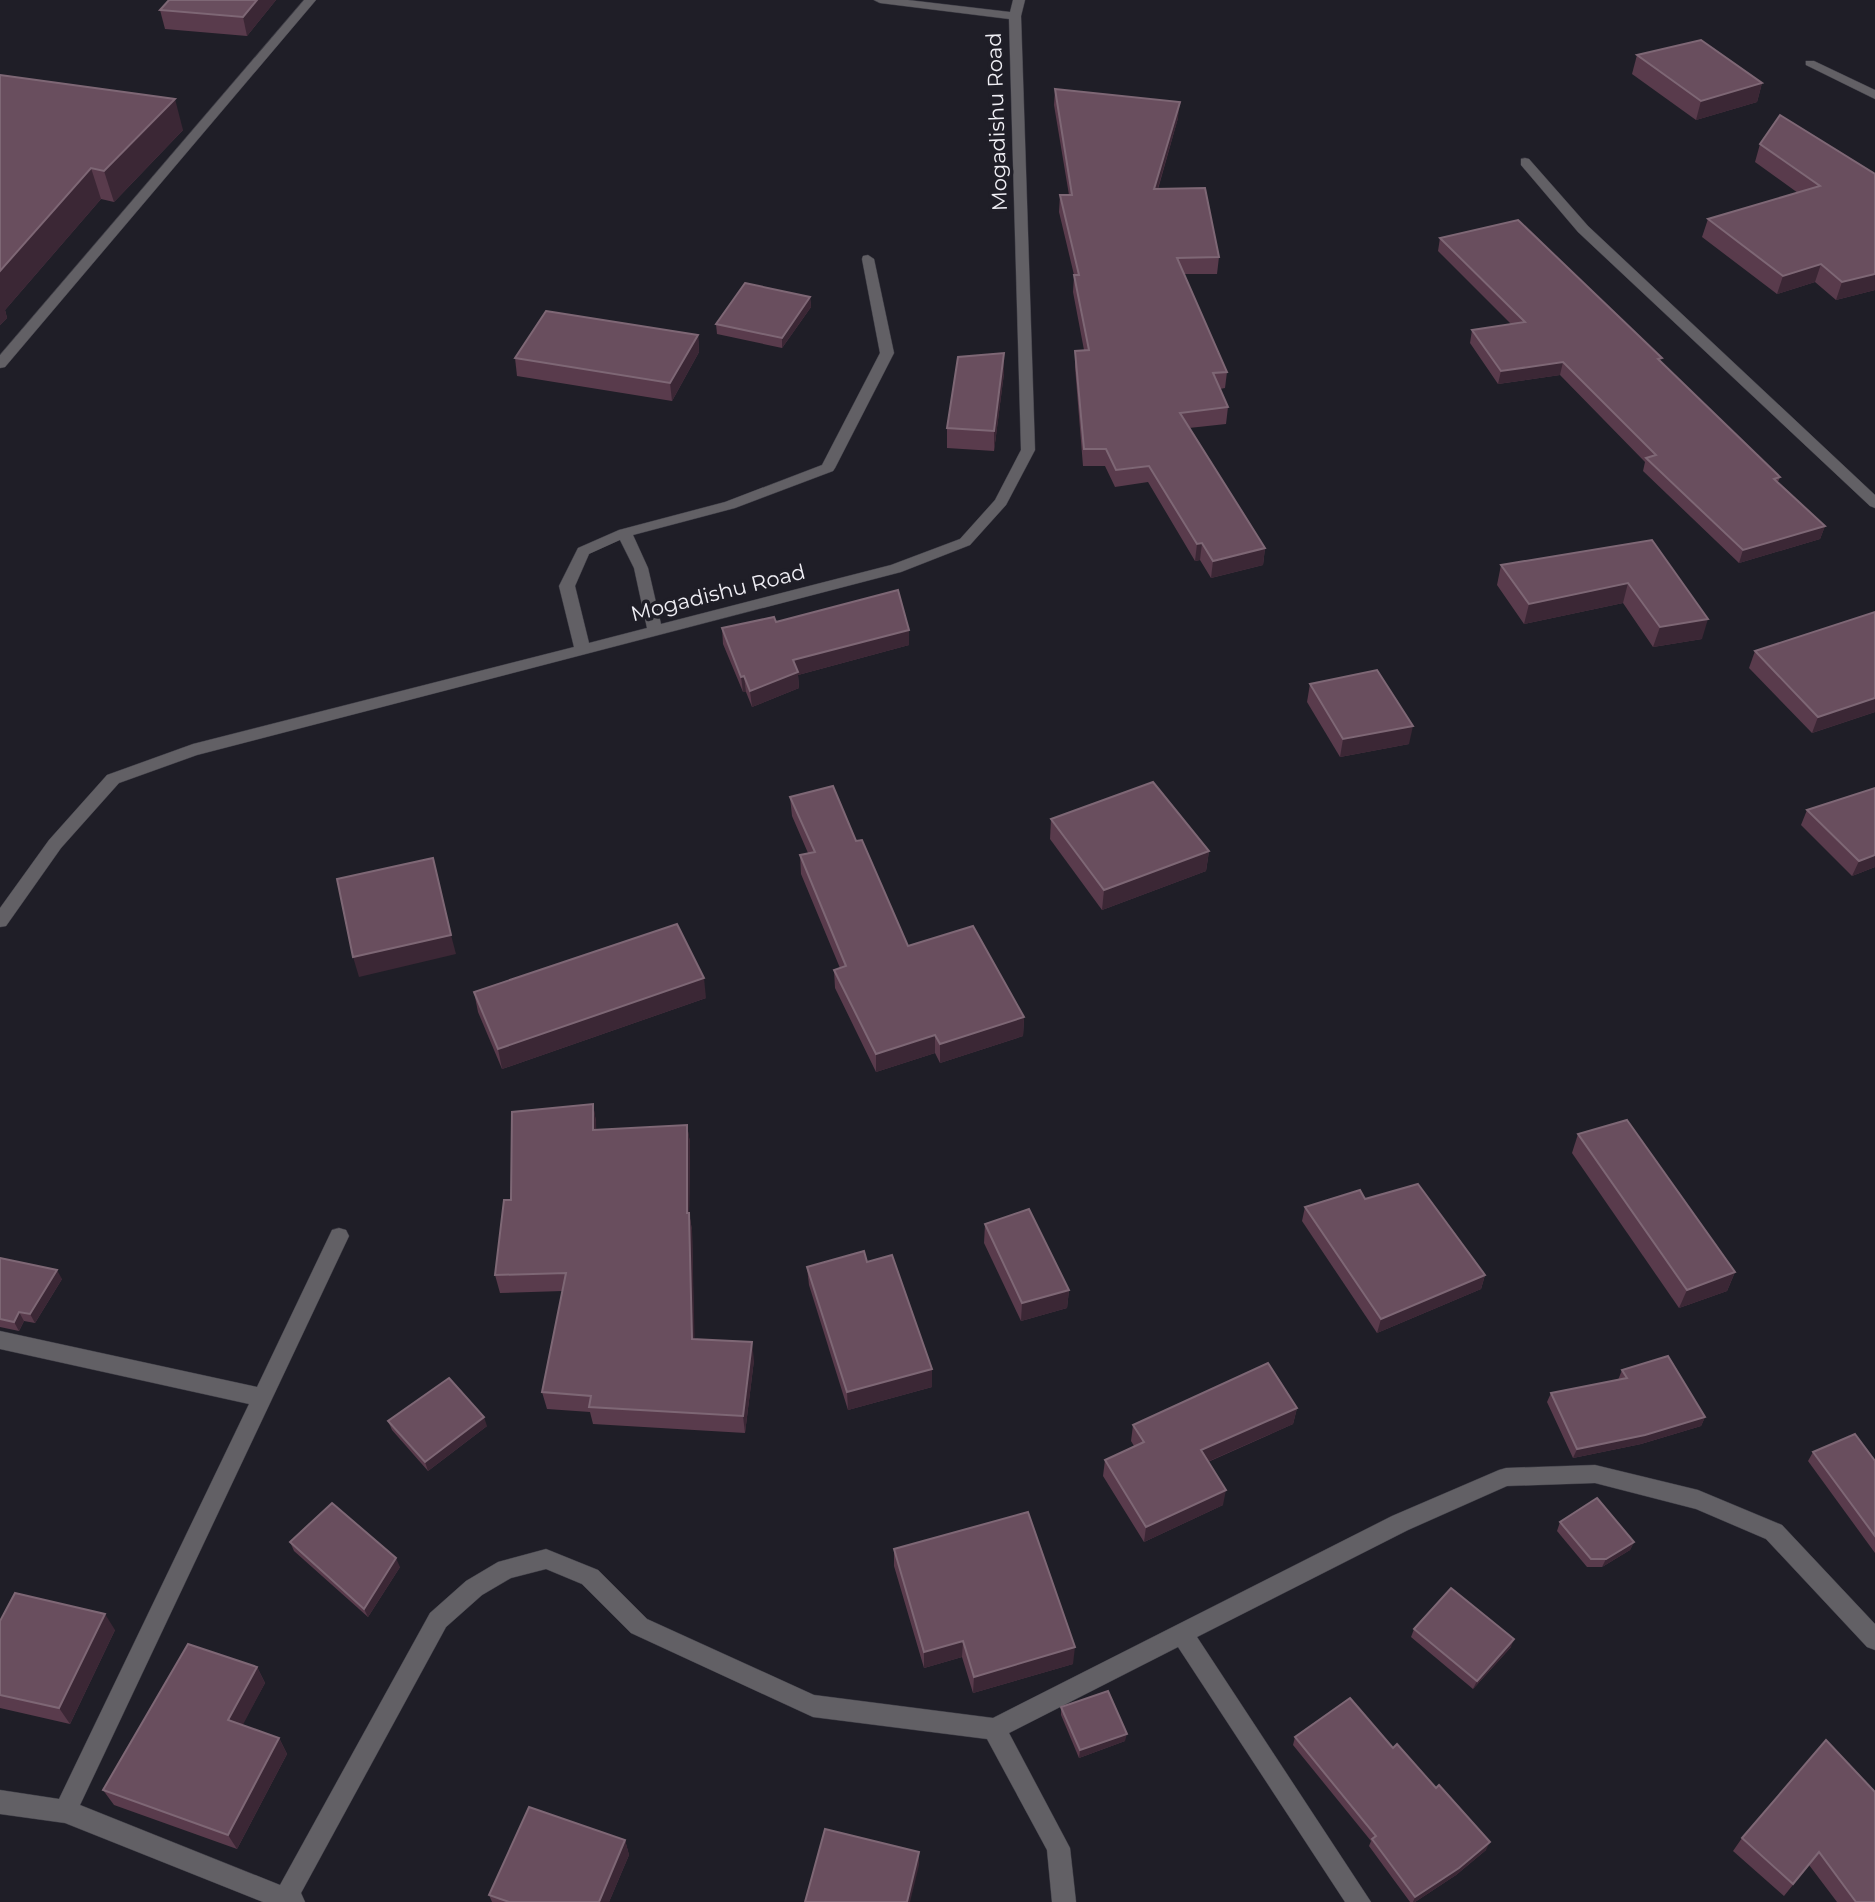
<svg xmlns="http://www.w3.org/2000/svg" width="1875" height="1902" font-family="Montserrat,sans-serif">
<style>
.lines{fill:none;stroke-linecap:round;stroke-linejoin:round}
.lane-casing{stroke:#3c3b44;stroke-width:1}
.street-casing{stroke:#3c3b44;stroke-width:1}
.lane{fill:#626065;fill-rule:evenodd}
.street{fill:#626065;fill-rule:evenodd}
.wall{fill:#593b4c}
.shaded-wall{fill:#3b2735}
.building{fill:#694e5e;stroke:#7e6775;stroke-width:2}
.labels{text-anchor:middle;stroke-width:7;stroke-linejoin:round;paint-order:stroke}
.street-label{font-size:21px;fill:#efeef4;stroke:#1f1e27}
</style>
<rect width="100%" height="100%" fill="#1f1e27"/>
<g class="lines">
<!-- lane casing -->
<g class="lane-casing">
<path id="lane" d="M339,1228L346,1230L349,1236L80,1805L280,1885L430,1613L466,1581L498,1562L546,1549L598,1570L647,1619L814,1695L993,1718L1392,1516L1499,1470L1506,1468L1595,1465L1698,1490L1782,1525L1875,1624V1650L1867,1647L1766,1539L1696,1509L1595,1483L1507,1486L1408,1530L1197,1637L1371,1902H1345L1178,1647L1009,1733L1070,1848L1076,1902H1052L1047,1850L987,1739L813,1717L631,1633L582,1584L546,1569L511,1578L482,1595L446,1627L301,1893L305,1902H263L65,1823L0,1814V1790L59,1799L249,1404L0,1349V1331L257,1387L332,1230Z"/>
</g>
<!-- street casing -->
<g class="street-casing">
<g id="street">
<path d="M304,0H316L5,367L0,368V355Z"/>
<path d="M874,0H908L1010,12L1013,0H1025L1021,16L1035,450L1006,505L970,545L901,572L197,755L119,783L61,848L6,926L0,927V908L49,840L107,775L193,744L574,647L559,586L578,548L619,530L725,502L822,465L880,353L862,259L863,256L868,255L874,259L894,353L835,468L833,471L735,508L633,535L648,568L661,624L891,565L960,539L995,500L1021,450L1009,19L880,3ZM620,540L634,568L647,628L589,643L575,586L589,554Z"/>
<path d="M1806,61H1814L1875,90V99L1806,65Z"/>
<path d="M1525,158L1529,159L1588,226L1875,495V508L1870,506L1578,232L1521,165V159Z"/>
</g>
</g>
<!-- lane -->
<use href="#lane" class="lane"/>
<!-- street -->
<use href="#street" class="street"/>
</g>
<!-- wall -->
<g class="wall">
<path d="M169,0H276L247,36L165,29L160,10Z"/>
<path d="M1637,55L1762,83L1757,102L1696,120L1632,74Z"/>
<path d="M0,75L183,130L114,202L101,199L5,310L7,318L0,325Z"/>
<path d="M1055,89L1178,118L1158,189L1219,257L1217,274H1184L1227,372L1225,388L1220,389L1228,407L1226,424L1189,428L1265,548L1263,565L1211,578L1200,560L1195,561L1148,482L1115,487L1105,466H1083L1075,367V351L1084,350L1073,292L1074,275L1059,212L1060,195H1069L1054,105Z"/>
<path d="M1760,144L1875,174V290L1836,300L1815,282L1777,294L1702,237L1708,219L1798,193L1755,162Z"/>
<path d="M1440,238L1661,362L1780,477L1778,482L1825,526L1820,539L1739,563L1643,471L1645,462L1560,375L1498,384L1470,343L1472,330L1511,324L1438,251Z"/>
<path d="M810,297L811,307L782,348L717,334L716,324Z"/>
<path d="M698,335L699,352L672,401L517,376L515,358Z"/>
<path d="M1004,373L994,451L947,448V428Z"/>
<path d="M1652,540L1702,639L1653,647L1623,603L1524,624L1497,585L1501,565Z"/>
<path d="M1875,612V712L1812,733L1749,668L1755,651Z"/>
<path d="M776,622L909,645L798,675L799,688L752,707L746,692H743L723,644L722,628Z"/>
<path d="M1310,684L1409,744L1340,757L1307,702Z"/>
<path d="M1875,788V867L1852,876L1801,825L1807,810Z"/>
<path d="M790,797L856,841L908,946L1024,1017L1023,1036L940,1063L935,1053L876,1072L835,988L834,970L840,968L801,874L800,855L808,853L792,816Z"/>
<path d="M1051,819L1209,851L1206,871L1102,910L1050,839Z"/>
<path d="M474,992L706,998L502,1069L478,1012Z"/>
<path d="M593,1104L596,1122V1130L687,1125L690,1143L689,1213L692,1230L694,1339L754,1360L745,1433L593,1424L590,1412L547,1409L542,1392L563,1291L500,1293L495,1275L511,1200Z"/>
<path d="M1578,1134L1735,1272L1727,1291L1679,1308L1572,1153Z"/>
<path d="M1365,1199L1485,1275L1481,1289L1377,1333L1302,1221L1305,1207Z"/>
<path d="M985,1224L1069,1290L1067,1308L1021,1321L984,1243Z"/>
<path d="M0,1258L62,1279L35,1323L24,1321L19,1331L0,1327Z"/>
<path d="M867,1262L932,1369V1387L848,1410L809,1285L807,1267Z"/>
<path d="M1622,1370L1705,1417L1701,1426L1641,1444L1573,1458L1547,1402L1551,1393L1618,1380Z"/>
<path d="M1297,1408L1293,1424L1208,1462L1223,1505L1144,1542L1103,1476L1105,1460L1134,1446L1131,1441L1133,1425Z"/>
<path d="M388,1421L487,1426L428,1471L392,1430Z"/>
<path d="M1813,1452L1875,1461V1553L1808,1461Z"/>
<path d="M1560,1522L1634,1542L1630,1550L1602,1567H1587L1557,1531Z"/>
<path d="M290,1542L400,1567L368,1617L294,1551Z"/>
<path d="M894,1549L1073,1664L973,1693L962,1657L924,1668L894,1566Z"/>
<path d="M0,1621L115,1630L70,1724L0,1708Z"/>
<path d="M1414,1629L1511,1647L1473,1689L1411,1637Z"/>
<path d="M257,1667L265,1683L242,1725L279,1738L287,1754L237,1849L114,1805L103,1790Z"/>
<path d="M1061,1707L1125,1741L1079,1758L1061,1715Z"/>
<path d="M1295,1737L1393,1748L1436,1788L1486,1850L1456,1875L1415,1902H1410L1369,1846L1371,1841L1293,1745Z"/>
<path d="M1826,1740L1875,1902H1837L1809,1865L1784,1896L1733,1851L1742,1838Z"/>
<path d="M625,1840L629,1855L609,1902H492L489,1895Z"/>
</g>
<!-- shaded-wall -->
<g class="shaded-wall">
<path d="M257,0H276L247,36L243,17Z"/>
<path d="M1762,83L1757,102L1696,120L1701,101Z"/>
<path d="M175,99L183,130L114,202L104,171Z"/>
<path d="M1180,102L1178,118L1153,205L1154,189Z"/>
<path d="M91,168L101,199L5,310L7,318L0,325V271Z"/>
<path d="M1821,264L1815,282L1777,294L1783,276Z"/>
<path d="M1875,274V290L1836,300L1842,282Z"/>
<path d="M810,297L811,307L782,348V338Z"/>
<path d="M698,335L699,352L672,401L670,383Z"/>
<path d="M1004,353V373L994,451V431Z"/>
<path d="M1563,362L1560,375L1498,384L1501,371Z"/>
<path d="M1825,526L1820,539L1739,563L1743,550Z"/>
<path d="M1202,543L1200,560L1195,561L1197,544Z"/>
<path d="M1265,548L1263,565L1211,578L1213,561Z"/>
<path d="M1628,583L1623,603L1524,624L1529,604Z"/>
<path d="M1708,619L1702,639L1653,647L1660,627Z"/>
<path d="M909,630V645L798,675L799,688L752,707L750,691L793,660Z"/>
<path d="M744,676L746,692H743L741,677Z"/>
<path d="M1875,698V712L1812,733L1818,717Z"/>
<path d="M1413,726L1409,744L1340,757L1343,739Z"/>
<path d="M1209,851L1206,871L1102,910L1104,890Z"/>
<path d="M1875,855V867L1852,876L1859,861Z"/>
<path d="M451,935L456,954L359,977L353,957Z"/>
<path d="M704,978L706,998L502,1069L498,1049Z"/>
<path d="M1024,1017L1023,1036L940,1063V1044Z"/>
<path d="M935,1035V1053L876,1072V1054Z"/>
<path d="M593,1104L596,1122L597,1149L593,1130Z"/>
<path d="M687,1125L690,1143L689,1231L687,1213Z"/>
<path d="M689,1213L692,1230L695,1356L692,1339Z"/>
<path d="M57,1270L62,1279L35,1323L30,1314Z"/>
<path d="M1735,1272L1727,1291L1679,1308L1687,1290Z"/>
<path d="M1485,1275L1481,1289L1377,1333L1381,1319Z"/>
<path d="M1069,1290L1067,1308L1021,1321L1022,1303Z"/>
<path d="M19,1312L24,1321L19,1331L14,1322Z"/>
<path d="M752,1342L754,1360L745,1433L743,1416Z"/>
<path d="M932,1369V1387L848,1410L847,1392Z"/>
<path d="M1297,1408L1293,1424L1198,1466L1201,1450Z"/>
<path d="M484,1417L487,1426L428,1471L425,1462Z"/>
<path d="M1705,1417L1701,1426L1641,1444L1573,1458L1577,1449Z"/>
<path d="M1226,1490L1223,1505L1144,1542L1146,1527Z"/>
<path d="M1634,1542L1630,1550L1602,1567L1606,1559Z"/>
<path d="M396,1558L400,1567L368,1617L364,1609Z"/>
<path d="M105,1614L115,1630L70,1724L59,1708Z"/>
<path d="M1514,1639L1511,1647L1473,1689L1477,1681Z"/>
<path d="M963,1641L962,1657L924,1668V1652Z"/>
<path d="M1075,1647L1073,1664L973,1693L974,1677Z"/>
<path d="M257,1667L265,1683L237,1736L228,1720Z"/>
<path d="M1127,1734L1125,1741L1079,1758L1080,1750Z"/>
<path d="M279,1738L287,1754L237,1849L228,1835Z"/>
<path d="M625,1840L629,1855L609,1902H599Z"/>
<path d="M1490,1842L1486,1850L1456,1875L1415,1902H1413L1415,1897Z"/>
<path d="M919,1852V1865L910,1902H907Z"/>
</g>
<!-- building -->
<g class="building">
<path d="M169,0H257L243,17L160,10Z"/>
<path d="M1701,40L1762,83L1701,101L1637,55Z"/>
<path d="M0,75L175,99L104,171L91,168L0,271Z"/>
<path d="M1055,89L1180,102L1154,189L1205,188L1219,257L1177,258L1227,372L1213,373L1228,407L1180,413L1265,548L1213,561L1202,543L1197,544L1149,466L1116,470L1106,449H1084L1075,351L1089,350L1074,275H1079L1060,195H1072Z"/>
<path d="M1780,115L1875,174V274L1842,282L1821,264L1783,276L1708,219L1820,186L1760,144Z"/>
<path d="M1518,220L1662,358L1658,359L1780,477L1774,479L1825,526L1743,550L1646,458L1656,455L1563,362L1501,371L1472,330L1525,322L1440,238Z"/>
<path d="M745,283L810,297L782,338L716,324Z"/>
<path d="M546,311L698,335L670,383L515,358Z"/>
<path d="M1004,353L994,431L947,428L958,357Z"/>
<path d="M1652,540L1708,619L1660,627L1628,583L1529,604L1501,565Z"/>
<path d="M898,590L909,630L793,660L798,672L750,691L744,676L741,677L722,628L774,617L776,622Z"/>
<path d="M1875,612V698L1818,717L1755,651Z"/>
<path d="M1377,670L1413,726L1343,739L1310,684Z"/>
<path d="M1153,782L1209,851L1104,890L1051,819Z"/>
<path d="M833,786L856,841L862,840L908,946L973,926L1024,1017L940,1044L935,1035L876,1054L834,970L846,966L800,855L815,852L790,797Z"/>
<path d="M1875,788V855L1859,861L1807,810Z"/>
<path d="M433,858L451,935L353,957L337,879Z"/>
<path d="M677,924L704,978L498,1049L474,992Z"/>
<path d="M593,1104V1130L687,1125V1213H689L692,1339L752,1342L743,1416L589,1407L591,1396L542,1392L566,1273L495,1275L504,1200H511L512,1112Z"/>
<path d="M1627,1120L1735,1272L1687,1290L1578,1134Z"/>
<path d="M1418,1184L1485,1275L1381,1319L1305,1207L1360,1190L1365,1199Z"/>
<path d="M1029,1209L1069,1290L1022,1303L985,1224Z"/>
<path d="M864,1251L867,1262L892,1255L932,1369L847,1392L807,1267Z"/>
<path d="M0,1258L57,1270L30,1314L19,1312L14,1322L0,1319Z"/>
<path d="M1668,1356L1705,1417L1645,1435L1577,1449L1551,1393L1627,1378L1622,1370Z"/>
<path d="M1268,1363L1297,1408L1201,1450L1226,1490L1146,1527L1105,1460L1144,1442L1133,1425Z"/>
<path d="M449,1378L484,1417L425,1462L388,1421Z"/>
<path d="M1855,1434L1875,1461V1536L1813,1452Z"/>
<path d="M1597,1498L1634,1542L1606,1559H1591L1560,1522Z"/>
<path d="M332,1503L396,1558L364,1609L290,1542Z"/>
<path d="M1028,1512L1075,1647L974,1677L963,1641L924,1652L894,1549Z"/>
<path d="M1451,1588L1514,1639L1477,1681L1414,1629Z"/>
<path d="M15,1593L105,1614L59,1708L0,1695V1621Z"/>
<path d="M188,1644L257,1667L228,1720L279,1738L228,1835L103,1790Z"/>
<path d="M1108,1691L1127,1734L1080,1750L1061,1707Z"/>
<path d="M1350,1698L1393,1748L1397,1744L1436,1788L1439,1785L1490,1842L1459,1868L1415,1897L1372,1839L1376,1836L1295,1737Z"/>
<path d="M1826,1740L1875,1792V1902H1856L1819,1852L1793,1884L1742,1838Z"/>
<path d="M529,1807L625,1840L599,1902H509L489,1895Z"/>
<path d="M825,1829L919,1852L907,1902H805Z"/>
</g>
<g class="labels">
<!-- street labels -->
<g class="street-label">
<text transform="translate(997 122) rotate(-92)" y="7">Mogadishu Road</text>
<text transform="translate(718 593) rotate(-14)" y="7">Mogadishu Road</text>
</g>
</g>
</svg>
